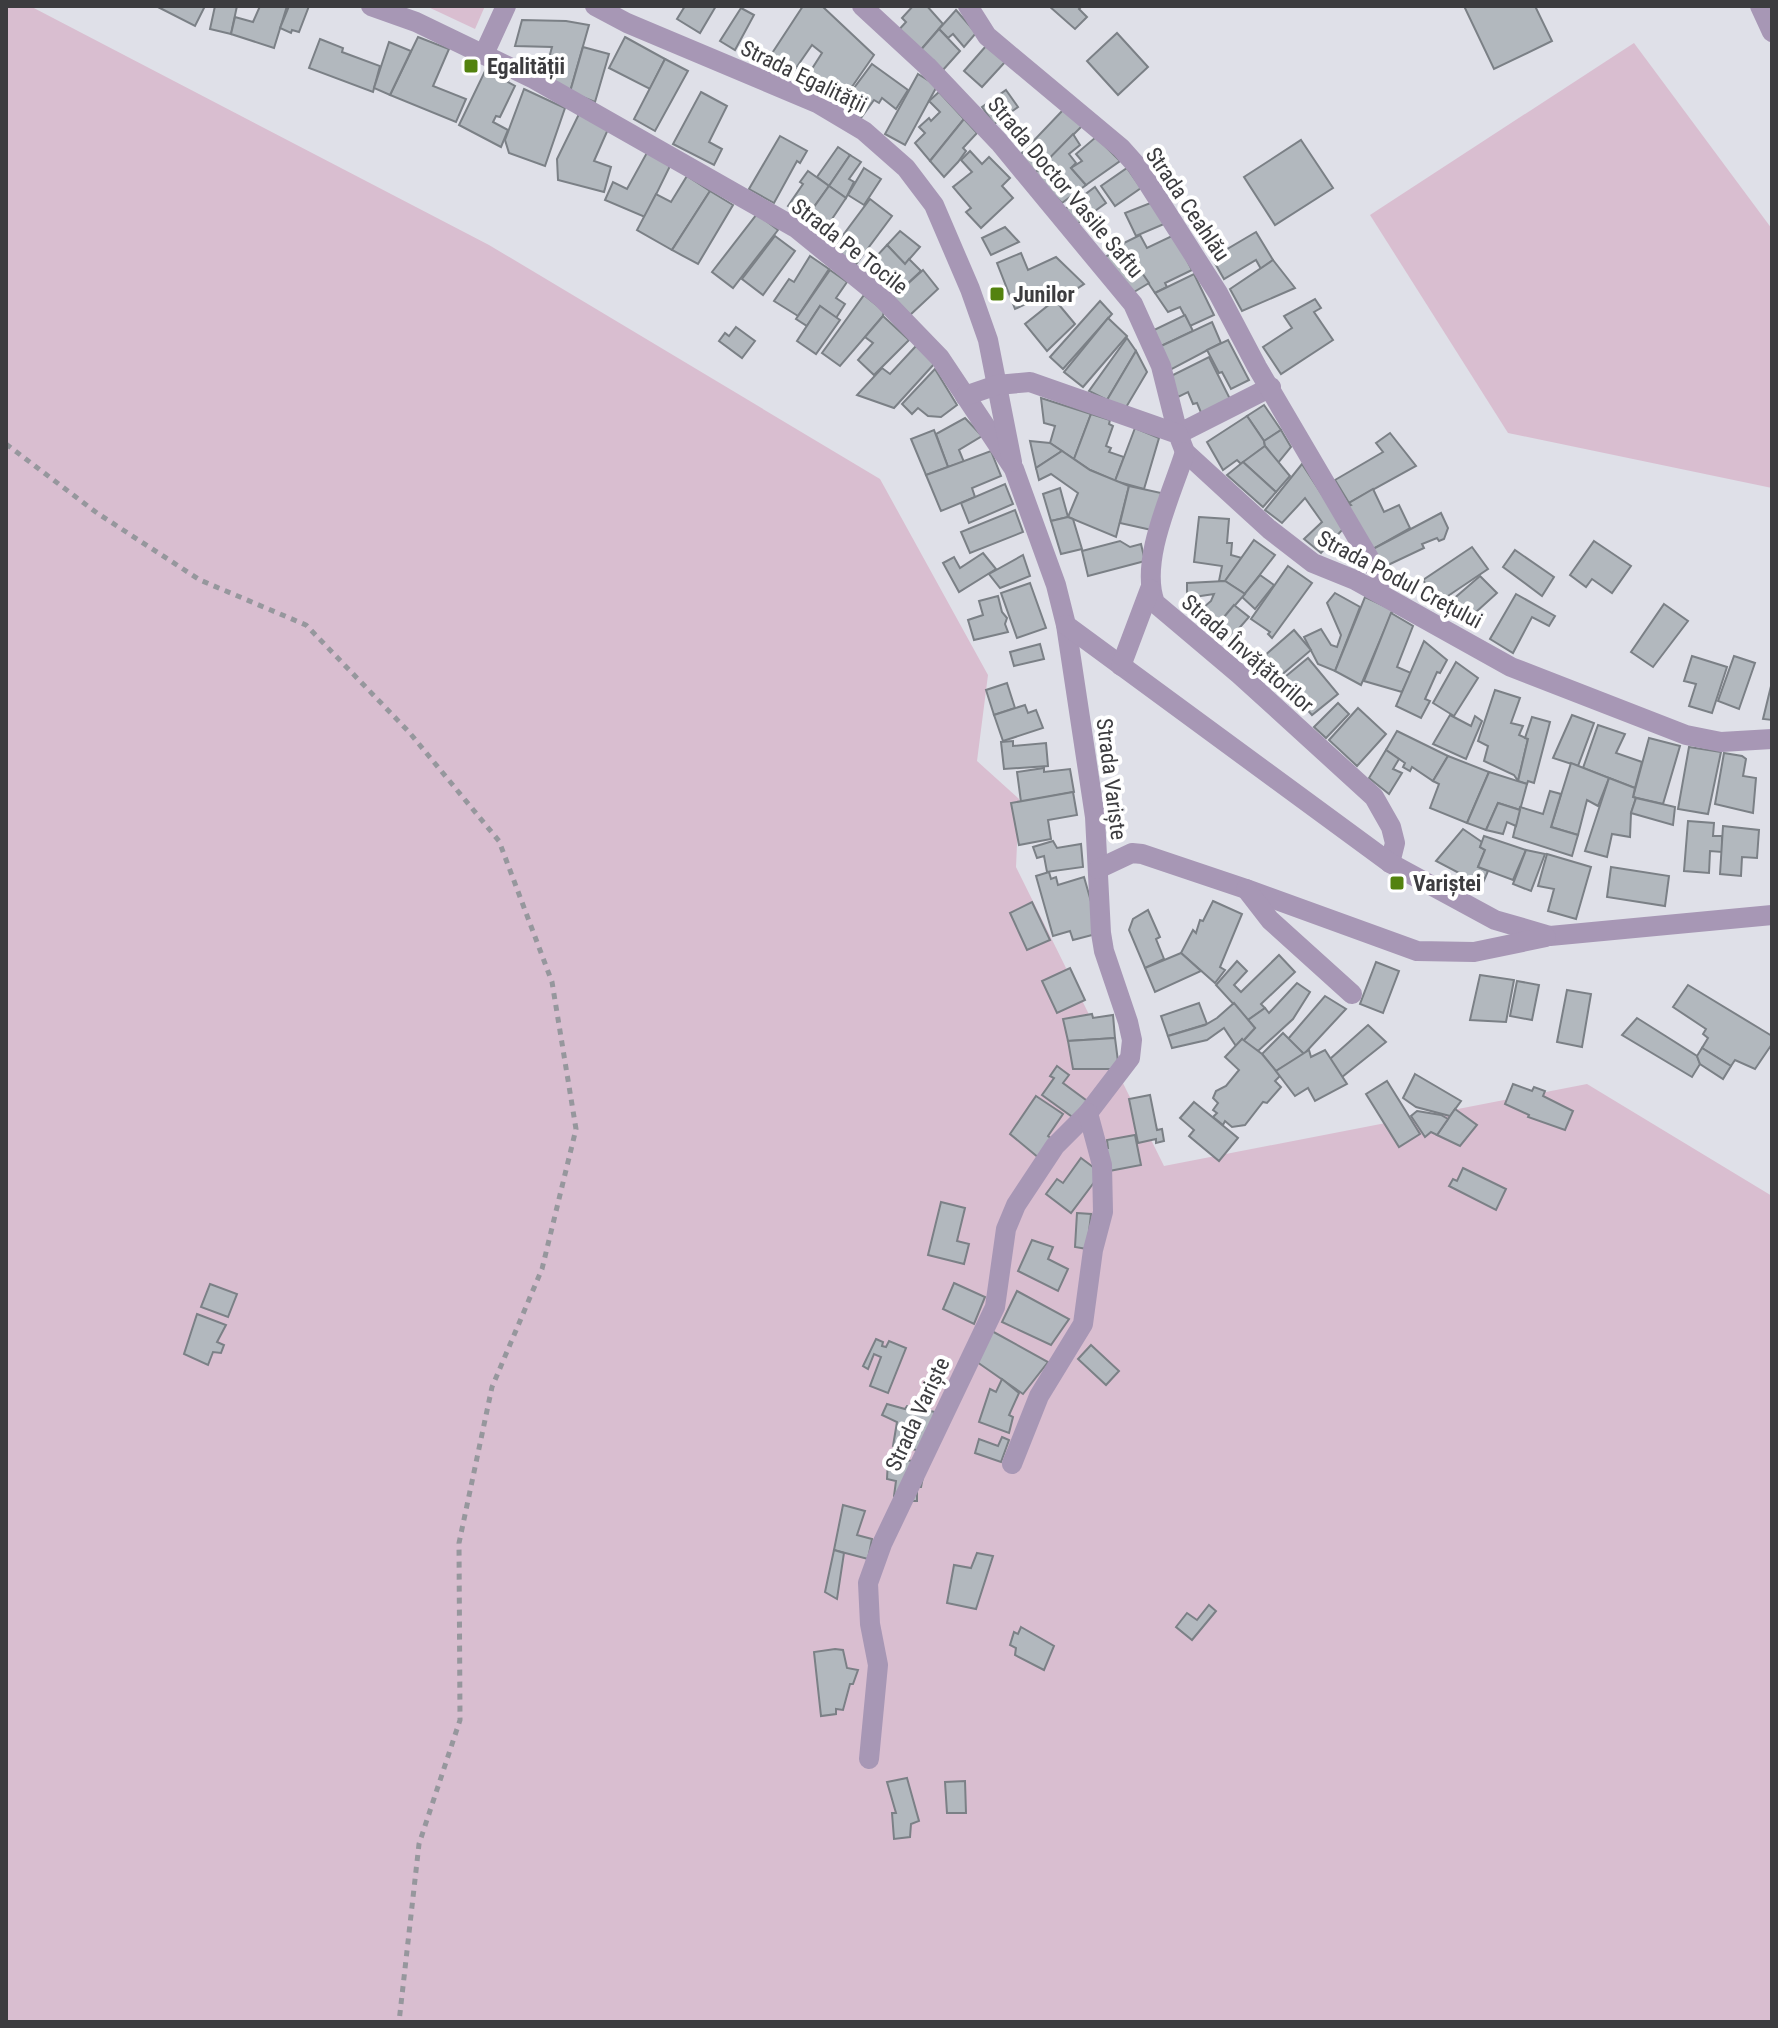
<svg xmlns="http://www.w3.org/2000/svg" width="1778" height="2028" font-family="'Roboto Condensed',sans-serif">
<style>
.green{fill:#d9bed0}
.building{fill:#b2b8be;stroke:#7b8086;stroke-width:2}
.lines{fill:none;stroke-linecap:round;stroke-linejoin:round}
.path{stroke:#96979d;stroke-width:5;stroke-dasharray:6 6;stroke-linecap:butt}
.minor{stroke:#a797b5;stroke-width:20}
.poi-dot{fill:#53820f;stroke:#fff;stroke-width:3}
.labels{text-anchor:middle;stroke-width:8;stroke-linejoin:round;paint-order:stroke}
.poi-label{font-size:22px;font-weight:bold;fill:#3c3c3f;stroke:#fff;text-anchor:start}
.street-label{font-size:22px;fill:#3c3c3f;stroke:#fff}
</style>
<rect width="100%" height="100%" fill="#dfe0e8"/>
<!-- green -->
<g class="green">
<path d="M6,6H30L489,245L880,479L988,675L977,761L1019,799L1016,867L1164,1166L1587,1084L1772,1196V2022H6Z"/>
<path d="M426,6H485L475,29Z"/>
<path d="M1634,43L1772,229V488L1508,433L1370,215Z"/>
</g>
<!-- building -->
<g class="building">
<path d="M156,6H205L195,26Z"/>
<path d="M215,6H237L231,34L210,29Z"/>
<path d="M260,6H287L274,48L231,34L235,17L253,22Z"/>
<path d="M289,6H309L299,32L292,30L291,33L280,28Z"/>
<path d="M685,6H716L700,33L677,19Z"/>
<path d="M803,6H822L874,55L838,107L801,86L822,53L812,45L787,81L763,67Z"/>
<path d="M913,6H927L943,24L919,52L896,33L906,22L902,18Z"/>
<path d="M1049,6H1082L1079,9L1087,17L1075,29Z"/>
<path d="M1464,6H1535L1552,41L1494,69Z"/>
<path d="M741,8L754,15L735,50L720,41Z"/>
<path d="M956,10L976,33L964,47L953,34L948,38L939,29Z"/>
<path d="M522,20L566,21L589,25L570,92L547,82L553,63L548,62L552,47L515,46Z"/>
<path d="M939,29L960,51L942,71L919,52Z"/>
<path d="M1117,33L1148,67L1118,95L1087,61Z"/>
<path d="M418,37L449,49L433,86L466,99L456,122L390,95Z"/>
<path d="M625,37L665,59L650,89L609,68Z"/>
<path d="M320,39L343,48L342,52L380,66L373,92L309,68Z"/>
<path d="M389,42L411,51L390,95L374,88Z"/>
<path d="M986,46L1005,62L982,87L964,71Z"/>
<path d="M583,47L609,54L595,102L570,92Z"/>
<path d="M665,59L688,71L655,131L634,119Z"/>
<path d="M872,64L908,90L896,109L882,98L879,103L874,100L858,122L839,108Z"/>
<path d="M486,69L509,79L508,82L515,86L500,117L496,116L493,122L508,130L501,147L459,125Z"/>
<path d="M918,74L937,86L905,145L885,134Z"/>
<path d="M524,89L565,108L545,166L509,153L505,140Z"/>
<path d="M1006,90L1018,107L994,124L982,107Z"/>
<path d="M701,92L727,106L709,142L722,149L714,165L673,144Z"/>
<path d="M939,92L964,119L930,161L915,143L925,133L919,127L929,118L931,121L940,112L929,101Z"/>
<path d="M1064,109L1082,126L1033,175L1019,156Z"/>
<path d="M579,114L609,127L594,161L611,167L604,192L558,180L557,159Z"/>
<path d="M964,119L977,133L963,148L966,151L958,162L944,177L930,161Z"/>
<path d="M1073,134L1080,145L1069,154L1076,163L1071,168L1086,185L1062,203L1033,175Z"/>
<path d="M780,136L807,151L800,163L797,161L774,203L749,189Z"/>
<path d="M1096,137L1120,161L1086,185L1071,168L1082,161L1076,154Z"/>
<path d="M1301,140L1333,188L1275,225L1244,177Z"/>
<path d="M838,147L850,155L829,186L817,177Z"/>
<path d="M649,149L672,162L645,217L605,200L613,182L627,189Z"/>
<path d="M970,151L982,164L989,157L1010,178L1002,186L1013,198L981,228L966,212L971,208L953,187L972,172L961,160Z"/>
<path d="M850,155L861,162L849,179L854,182L846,198L829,186Z"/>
<path d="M864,168L881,179L864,205L848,195Z"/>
<path d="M1127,168L1141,188L1115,206L1101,186Z"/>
<path d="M808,171L829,186L806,218L788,206L803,184L800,182Z"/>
<path d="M687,176L710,191L672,250L637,230L656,194L671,202Z"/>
<path d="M829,186L846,198L818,240L799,228Z"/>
<path d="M1095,187L1106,203L1077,224L1064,210Z"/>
<path d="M710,191L733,205L698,264L672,250Z"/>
<path d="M870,199L892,216L854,267L832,250Z"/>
<path d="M1153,202L1164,224L1136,236L1125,213Z"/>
<path d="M757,214L778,230L733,288L712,272Z"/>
<path d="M1005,227L1019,242L991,255L982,238Z"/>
<path d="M900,231L920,247L905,264L887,245Z"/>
<path d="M1256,232L1273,260L1261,269L1256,260L1224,279L1212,258Z"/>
<path d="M1140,235L1147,248L1174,235L1192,270L1165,283L1167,287L1155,293L1122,244Z"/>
<path d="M775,236L795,251L763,295L742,279Z"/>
<path d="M1122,244L1149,283L1129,295L1102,260Z"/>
<path d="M887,245L905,264L909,259L921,271L906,285L899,279L885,295L861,273Z"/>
<path d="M1021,253L1028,270L1056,257L1084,284L1063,298L1057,289L1015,309L997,263Z"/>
<path d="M810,256L829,269L798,316L774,301L789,279L794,282Z"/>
<path d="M1273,260L1295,288L1242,311L1230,289Z"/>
<path d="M830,270L847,282L836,298L845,304L836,318L820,306L807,326L796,319Z"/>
<path d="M923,270L938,289L910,315L893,297Z"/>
<path d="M1194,274L1214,315L1190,326L1180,307L1168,312L1155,293Z"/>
<path d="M864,295L884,311L883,316L840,366L822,353Z"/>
<path d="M1315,299L1321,308L1314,312L1333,340L1281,374L1263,347L1292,328L1284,316Z"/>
<path d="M1055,300L1075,324L1047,351L1025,324Z"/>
<path d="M1100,301L1112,314L1063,369L1050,357Z"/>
<path d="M820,306L840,320L816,354L797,341Z"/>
<path d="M1185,315L1193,331L1159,347L1152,331Z"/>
<path d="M883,316L909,340L874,375L858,360L873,343L865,337Z"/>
<path d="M1108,318L1127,336L1083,387L1064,372Z"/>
<path d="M1212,322L1221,343L1170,370L1159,347Z"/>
<path d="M736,327L755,341L742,358L719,341L725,333L729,336Z"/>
<path d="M1127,338L1136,351L1107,400L1089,391Z"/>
<path d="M1228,340L1249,380L1231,389L1222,372L1219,373L1207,350Z"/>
<path d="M916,346L935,363L894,408L857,395L882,368L890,374Z"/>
<path d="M1136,351L1147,372L1125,409L1107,400Z"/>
<path d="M1209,357L1231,401L1202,415L1197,403L1193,404L1188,392L1178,397L1169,377Z"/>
<path d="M935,369L957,405L941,417L928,416L918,408L912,414L902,404Z"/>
<path d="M1041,398L1091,414L1074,459L1050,443L1055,426L1044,423Z"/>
<path d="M1264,405L1281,430L1264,441L1247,416Z"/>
<path d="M1091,414L1110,420L1109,424L1113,426L1106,446L1111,448L1109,452L1124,457L1115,481L1090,470L1074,459Z"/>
<path d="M1247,416L1264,441L1265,446L1241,464L1237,460L1223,470L1207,442Z"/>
<path d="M965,418L982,436L959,450L964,462L948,467L936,434Z"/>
<path d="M1135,428L1159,438L1144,489L1115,481Z"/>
<path d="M934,430L948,467L926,475L911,439Z"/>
<path d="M1281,430L1291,447L1278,463L1265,446L1264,441Z"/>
<path d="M1390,433L1416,466L1349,503L1335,480L1383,452L1376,443Z"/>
<path d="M1030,441L1050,443L1062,451L1036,468Z"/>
<path d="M1265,446L1290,476L1276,492L1243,462Z"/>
<path d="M991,451L1001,476L972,488L975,497L941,511L926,475Z"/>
<path d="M1062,451L1090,470L1129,486L1116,537L1068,517L1078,493L1051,474L1039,480L1036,468Z"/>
<path d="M1243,462L1276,492L1263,507L1227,475Z"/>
<path d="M1302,464L1344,528L1321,553L1304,539L1322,522L1305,498L1282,523L1265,510Z"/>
<path d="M1005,484L1013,504L969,523L961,503Z"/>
<path d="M1129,486L1161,493L1156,531L1120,523Z"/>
<path d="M1060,488L1068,517L1051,521L1043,494Z"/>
<path d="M1373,489L1384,512L1399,505L1410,528L1371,550L1348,506L1351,505L1349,503Z"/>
<path d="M1015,510L1023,532L970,553L961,532Z"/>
<path d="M1441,513L1448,528L1444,539L1439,541L1437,538L1422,544L1424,548L1388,565L1371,550Z"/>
<path d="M1068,517L1073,519L1082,549L1061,554L1051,521Z"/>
<path d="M1199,517L1229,519L1227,543H1232L1231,555L1242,558L1225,581H1219L1222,566L1194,562Z"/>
<path d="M1254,540L1275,555L1245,594L1225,581Z"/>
<path d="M1120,541L1130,547L1141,544L1145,561L1088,576L1082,551Z"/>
<path d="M1594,541L1631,566L1612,593L1592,579L1586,587L1570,575Z"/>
<path d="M1472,547L1488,569L1439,602L1423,580Z"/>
<path d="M1515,550L1554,577L1542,596L1503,567Z"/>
<path d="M983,553L996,569L959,592L943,563L954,557L960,568Z"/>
<path d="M1023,555L1030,576L1000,588L989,574Z"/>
<path d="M1288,566L1312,583L1272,638L1268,634L1270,632L1251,619Z"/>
<path d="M1260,575L1274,585L1255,609L1242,597Z"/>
<path d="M1480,576L1497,593L1465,622L1443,608Z"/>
<path d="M1225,581L1245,594L1214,629L1196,614L1211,601L1214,594L1187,598V583Z"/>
<path d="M1030,583L1046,628L1017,638L1001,593Z"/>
<path d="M1335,593L1360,607L1335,671L1318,664L1304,637L1321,629L1331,645L1337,647L1341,635L1327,603Z"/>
<path d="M1516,594L1555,616L1549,626L1532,617L1513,653L1490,639Z"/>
<path d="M998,596L1002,612L1007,618L1005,624L1008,632L974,640L968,620L983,615L979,601Z"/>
<path d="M1365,597L1393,610L1361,685L1335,671Z"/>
<path d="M1664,604L1688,621L1653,667L1631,652Z"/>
<path d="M1234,605L1249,617L1228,641L1214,629Z"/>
<path d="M1391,613L1413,626L1397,667L1411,673L1402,692L1364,681Z"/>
<path d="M1294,630L1311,650L1272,683L1255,664Z"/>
<path d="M1424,641L1447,660L1440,673L1437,672L1425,699L1430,701L1421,718L1396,706Z"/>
<path d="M1040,644L1044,659L1014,666L1010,652Z"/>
<path d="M1692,656L1727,667L1712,713L1689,706L1696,684L1684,681Z"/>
<path d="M1734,656L1755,663L1739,709L1718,701Z"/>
<path d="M1308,658L1338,694L1312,715L1296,697L1289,703L1274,686Z"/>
<path d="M1456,662L1478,678L1454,716L1433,703Z"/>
<path d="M1772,682V720L1763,719Z"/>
<path d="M1007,683L1015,708L994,715L986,690Z"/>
<path d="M1495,690L1520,698L1511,723L1523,726L1519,735L1528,739L1518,781L1514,775L1484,761L1488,746L1478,741Z"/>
<path d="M1338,703L1349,714L1326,738L1314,727Z"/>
<path d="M1025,705L1028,713L1036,710L1043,728L1003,741L994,715Z"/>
<path d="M1358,708L1386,734L1357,766L1329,740Z"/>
<path d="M1450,715L1471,726L1475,716L1482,721L1466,759L1433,744Z"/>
<path d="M1572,715L1594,723L1578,766L1553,758Z"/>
<path d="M1532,717L1550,722L1534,783L1528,781L1527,784L1518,781L1528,739L1525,738Z"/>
<path d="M1598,725L1625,734L1616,753L1642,762L1635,788L1583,768Z"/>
<path d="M1397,731L1448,756L1433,781L1412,767L1410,771L1403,767L1405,763L1386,750Z"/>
<path d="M1649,738L1680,746L1663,804L1633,797Z"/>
<path d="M1013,741V746L1046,743L1048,766L1004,769L1001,742Z"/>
<path d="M1689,747L1721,752L1708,814L1678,809Z"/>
<path d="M1386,750L1399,759L1393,769L1402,773L1389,794L1369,778Z"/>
<path d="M1724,753L1742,756L1746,759L1743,776L1756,778L1753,813L1715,804Z"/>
<path d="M1448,756L1489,772L1467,823L1430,808L1439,784L1433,781Z"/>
<path d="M1571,763L1609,778L1598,806L1587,800L1578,835L1551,827Z"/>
<path d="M1044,768V772L1070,769L1074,792L1021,802L1017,772Z"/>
<path d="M1489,772L1527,784L1520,810L1498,803L1486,830L1467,823Z"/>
<path d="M1609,778L1635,788L1633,797L1636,798L1631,813L1630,837L1612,834L1607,857L1585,851Z"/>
<path d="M1550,791L1561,794L1551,827L1578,835L1572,856L1513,837L1520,807L1543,814Z"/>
<path d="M1073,792L1077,815L1048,820L1051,839L1019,845L1011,803Z"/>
<path d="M1636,798L1675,807L1673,825L1631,813Z"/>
<path d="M1498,803L1520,810L1516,826L1507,822L1503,834L1486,830Z"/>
<path d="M1688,821L1714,823L1713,836H1722V852L1710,851L1709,873L1684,871Z"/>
<path d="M1723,826L1759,830L1757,858L1742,857L1741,876L1720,874Z"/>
<path d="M1463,829L1482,842L1480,847L1485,850L1478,867L1488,871L1482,885L1436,861Z"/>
<path d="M1484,836L1526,850L1513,880L1478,867L1485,850L1480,847Z"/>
<path d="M1053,841L1057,848L1081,844L1083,867L1047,872L1044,856L1037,858L1033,847Z"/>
<path d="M1526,850L1545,854L1531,891L1513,884Z"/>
<path d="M1547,854L1591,867L1576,919L1548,911L1554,889L1538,886Z"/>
<path d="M1611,867L1669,876L1665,906L1607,897Z"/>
<path d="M1049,872L1051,879L1056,877L1058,885L1084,877L1092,905L1096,934L1073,940L1070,931L1053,936L1036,876Z"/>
<path d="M1213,901L1242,914L1220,967L1225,970L1215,983L1181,953L1193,930L1196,933L1200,920L1203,921Z"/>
<path d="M1032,902L1050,940L1027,950L1010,913Z"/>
<path d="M1148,910L1160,937L1156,939L1164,959L1145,968L1129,930L1133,919Z"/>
<path d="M1181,953L1201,971L1155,992L1145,968Z"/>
<path d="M1279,955L1295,972L1261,1004L1265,1008L1248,1020L1216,985L1237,961L1247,971L1234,985L1241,992Z"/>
<path d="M1376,962L1399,971L1383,1013L1360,1004Z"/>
<path d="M1070,968L1085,1000L1057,1013L1042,981Z"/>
<path d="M1480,975L1514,980L1506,1022L1470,1020Z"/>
<path d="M1517,981L1539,985L1532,1020L1510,1016Z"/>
<path d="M1297,983L1310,992L1293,1019L1258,1051L1243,1041L1255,1028L1248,1020L1265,1008L1269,1013Z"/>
<path d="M1688,985L1772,1036V1044L1755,1069L1735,1060L1731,1066L1702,1048L1708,1038L1703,1034L1706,1029L1673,1007Z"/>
<path d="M1567,990L1591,994L1582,1047L1557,1042Z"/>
<path d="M1325,996L1346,1009L1304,1054L1288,1039Z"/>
<path d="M1199,1003L1207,1024L1168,1036L1161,1016Z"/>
<path d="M1234,1003L1255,1028L1243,1041L1242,1039L1236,1046L1224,1028L1207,1040L1172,1048L1168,1036L1205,1025L1217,1018Z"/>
<path d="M1092,1014L1093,1018L1113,1015L1115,1038L1068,1041L1063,1019Z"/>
<path d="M1637,1018L1697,1056L1700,1064L1692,1077L1622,1035Z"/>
<path d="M1368,1025L1386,1042L1342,1077L1330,1059Z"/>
<path d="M1283,1033L1304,1054L1276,1071L1262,1054Z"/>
<path d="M1115,1038L1119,1069H1073L1068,1041Z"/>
<path d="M1242,1039L1262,1054L1280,1076L1275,1081L1281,1087L1267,1103L1263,1102L1245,1125L1232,1127L1225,1121L1223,1125L1213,1117L1217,1113L1213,1110L1218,1103L1213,1098L1216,1091L1226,1086L1239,1070L1225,1057Z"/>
<path d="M1702,1048L1731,1066L1723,1079L1700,1064L1697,1056Z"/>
<path d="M1309,1050L1311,1057L1325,1050L1347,1084L1315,1101L1308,1088L1295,1096L1276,1071Z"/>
<path d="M1057,1066L1069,1075L1063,1083L1090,1103L1078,1121L1042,1095L1054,1078L1050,1076Z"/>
<path d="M1415,1074L1461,1101L1450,1116L1416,1107L1403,1098Z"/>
<path d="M1387,1081L1420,1134L1399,1147L1366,1094Z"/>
<path d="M1513,1084L1532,1091L1534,1087L1545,1091L1543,1096L1573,1111L1565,1130L1528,1117L1529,1115L1505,1104Z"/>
<path d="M1150,1095L1157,1130L1162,1129L1164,1141L1156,1143V1139L1138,1143L1129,1099Z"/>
<path d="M1036,1096L1063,1114L1048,1136L1060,1145L1045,1163L1010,1134Z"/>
<path d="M1194,1102L1238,1138L1219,1161L1189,1136L1194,1130L1180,1118Z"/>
<path d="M1455,1109L1477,1125L1460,1146L1437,1135Z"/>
<path d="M1417,1111L1441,1115L1448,1119L1437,1135L1431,1132L1425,1137L1411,1116Z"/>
<path d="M1135,1135L1141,1165L1109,1171L1105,1148H1108L1107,1140Z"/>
<path d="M1081,1158L1101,1173L1071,1213L1046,1194L1057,1179L1063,1183Z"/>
<path d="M1463,1168L1506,1189L1496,1210L1449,1186L1453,1179L1457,1181Z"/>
<path d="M941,1202L965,1208L957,1241L969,1244L964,1264L928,1255Z"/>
<path d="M1077,1213L1091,1214L1087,1249L1075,1247Z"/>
<path d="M1032,1240L1053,1247L1048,1259L1068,1269L1058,1291L1018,1271Z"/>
<path d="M954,1283L985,1297L974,1324L943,1309Z"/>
<path d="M210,1284L237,1294L228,1317L201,1307Z"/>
<path d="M1017,1291L1069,1319L1051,1345L1002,1322Z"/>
<path d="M197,1314L226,1325L217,1342L224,1345L221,1353L213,1352L208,1365L184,1354Z"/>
<path d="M990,1330L1048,1362L1023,1394L977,1362Z"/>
<path d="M876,1339L883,1342L882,1346L886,1347L889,1341L906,1348L888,1393L870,1386L881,1357L874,1354L868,1369L863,1366Z"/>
<path d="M1091,1345L1119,1371L1106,1385L1078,1359Z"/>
<path d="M1002,1379L1019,1393L1009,1415L1013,1417L1009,1433L979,1422L990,1389L996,1392Z"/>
<path d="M887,1404L905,1409L907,1406L935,1412L923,1451L893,1446L897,1422L882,1415Z"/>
<path d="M1002,1437L1009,1440L1001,1462L975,1453L979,1439L998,1446Z"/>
<path d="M888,1459L926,1462L921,1487H917V1501H910L907,1506L894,1496L896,1481L887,1479Z"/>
<path d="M843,1505L865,1511L857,1535L872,1539L868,1559L834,1550Z"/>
<path d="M834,1550L844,1553L837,1599L825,1592Z"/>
<path d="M977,1553L993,1556L976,1609L947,1603L954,1565L971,1568Z"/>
<path d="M1209,1605L1216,1611L1192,1640L1176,1627L1187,1613L1197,1620Z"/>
<path d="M1021,1627L1054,1646L1044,1670L1015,1655L1016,1648L1010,1645L1014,1632L1018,1634Z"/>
<path d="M835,1649L843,1650L847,1668L858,1670L853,1684H850L843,1710L836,1709V1714L821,1716L814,1652Z"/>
<path d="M907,1778L919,1821L911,1824L910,1837L894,1839L892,1813H896L887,1782Z"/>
<path d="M965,1781L966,1813H947L945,1782Z"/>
</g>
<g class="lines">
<!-- path -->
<path class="path" d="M6,444L97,513L200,580L306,625L409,732L499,841L552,982L576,1129L542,1269L492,1387L459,1543L460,1720L419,1844L399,2022"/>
<!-- minor -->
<g class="minor">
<path d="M371,6L416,22L534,79L796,228L882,298L940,358L1014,469L1056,585L1066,625L1095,817L1101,933L1104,951L1128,1022L1132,1040L1130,1058L1088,1113L1055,1146L1016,1205L1006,1229L995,1307L882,1544L868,1583L870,1624L878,1665L869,1759"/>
<path d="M595,6L627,23L817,103L864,131L906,168L934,205L970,289L988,340L1012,462"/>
<path d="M862,6L927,66L999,142L1133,304L1161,366L1178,434L1271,387"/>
<path d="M968,6L987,36L1121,148L1137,166L1218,293L1257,367L1382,580"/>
<path d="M1760,6L1772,32"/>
<path d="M484,54L506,6"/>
<path d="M965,396L997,385L1030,382L1178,434L1185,452L1269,529L1313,563L1355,580L1511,667L1686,735L1721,742L1772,739"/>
<path d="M1185,452C1172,494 1139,560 1155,603L1239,674L1374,797L1391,827L1395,843L1390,863"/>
<path d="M1066,625L1390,863L1495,920L1550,936L1772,915"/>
<path d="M1121,666L1150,589"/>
<path d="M1098,869L1132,853L1142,854L1246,889L1417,951L1474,952L1546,937"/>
<path d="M1246,889L1270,920L1352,994"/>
<path d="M1012,1464L1039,1396L1083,1324L1093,1250L1103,1212L1102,1165L1088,1113"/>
</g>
</g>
<!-- markers -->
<g class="poi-dot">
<rect x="463" y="58" width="16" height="16" rx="4"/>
<rect x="989" y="286" width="16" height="16" rx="4"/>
<rect x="1389" y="875" width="16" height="16" rx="4"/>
</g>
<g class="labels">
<!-- poi labels -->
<g class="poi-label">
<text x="487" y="74">Egalității</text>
<text x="1013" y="302">Junilor</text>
<text x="1413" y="891">Variștei</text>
</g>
<!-- street labels -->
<g class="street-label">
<text transform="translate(804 76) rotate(26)" y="8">Strada Egalității</text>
<text transform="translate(1066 187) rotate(50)" y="8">Strada Doctor Vasile Saftu</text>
<text transform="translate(1188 204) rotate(56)" y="8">Strada Ceahlău</text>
<text transform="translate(850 246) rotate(38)" y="8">Strada Pe Tocile</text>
<text transform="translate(1400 579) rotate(28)" y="8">Strada Podul Crețului</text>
<text transform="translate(1248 653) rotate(41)" y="8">Strada Învățătorilor</text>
<text transform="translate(1112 779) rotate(83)" y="8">Strada Variște</text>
<text transform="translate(917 1414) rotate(-65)" y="8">Strada Variște</text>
</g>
</g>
<!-- border -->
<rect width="1778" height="2028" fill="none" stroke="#3c3c3f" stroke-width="16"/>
</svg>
